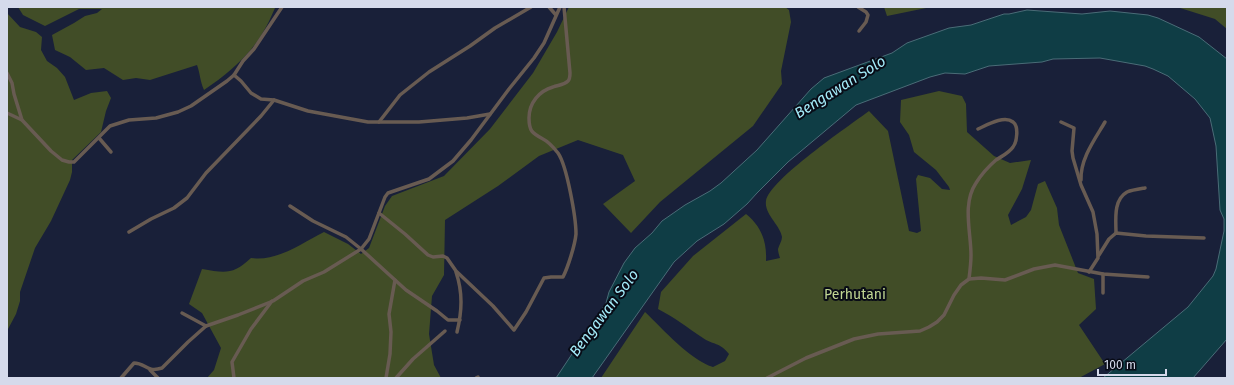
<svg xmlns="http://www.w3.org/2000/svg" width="1234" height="385" font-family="'Fira Sans',sans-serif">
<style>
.green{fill:#414d27}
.water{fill:#0f3d45;stroke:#4a6c77}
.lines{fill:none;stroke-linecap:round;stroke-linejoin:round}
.street{stroke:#685b52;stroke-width:3.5}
.labels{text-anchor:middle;stroke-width:4;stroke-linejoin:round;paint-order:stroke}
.park-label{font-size:14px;fill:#c1d793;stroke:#080b16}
.water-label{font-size:15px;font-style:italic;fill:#a3ebf9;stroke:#080b16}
</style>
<rect width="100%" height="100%" fill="#192039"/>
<!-- green -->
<g class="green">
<path d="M18,7H277L275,8C271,17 267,26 262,34C248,57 226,75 204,90C200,81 200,73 197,65L150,80L136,78L123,80L104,68L86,70L70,57L55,50L52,35L74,23L85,16L97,13L102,9H79L45,26L23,15Z"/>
<path d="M569,7H785L789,10L791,22L781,71L782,84L753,126L660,202L631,233L603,204L635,181L623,155L578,140L539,156L498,186L445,220L444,275L432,296L429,334L434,365L441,378H207L214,370L221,348L202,313L189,304L202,269C225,273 233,275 251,258C277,262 302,243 324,232L348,244L361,254L369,248L385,206L392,196L444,176L490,129L533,73L557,32Z"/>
<path d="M884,7H931L887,16Z"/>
<path d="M1177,7H1227V29L1215,19Z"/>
<path d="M7,13L20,27L36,32L42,37L41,50L47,61L57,68L65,77L74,100L91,93L107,91L111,98L106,111L101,132L72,160V172L70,180L51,221L35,248L20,292V301L16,314L7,331Z"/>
<path d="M939,91L962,96L966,104L967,132L994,156L1010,163L1031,160L1022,189L1008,215L1011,225L1026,217L1031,210L1038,184L1045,181L1057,208L1059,225L1078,273L1094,279L1096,309L1079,325L1105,364L1079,378H601L645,312C663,329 690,360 713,367L725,361L729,354C720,342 713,345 703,338C688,328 674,317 658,309L661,292L693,256L746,214C761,226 767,241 766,261L780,258C779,255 778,251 778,249C779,245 782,241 782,237C781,226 764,214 766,201C769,180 849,126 869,111L888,131L909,231L917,233L921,231L916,179L918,175L930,178L942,189L950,190L949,187L936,170L914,152L909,135L900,122L901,100Z"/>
</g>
<!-- water -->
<path class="water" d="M1027,10L1082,14L1110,11L1148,15L1158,18L1199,37L1227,59V339L1193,378H1103L1188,307L1213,276L1216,269L1224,231V219L1220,210L1216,146L1210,118L1195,99L1168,76L1153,69L1145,66L1100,58L1053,59L1042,62L989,66L965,74L945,73L930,77L856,105L788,162L757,193L747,204L724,224L697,241L674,262L592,378H556L606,303L609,292L624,263L635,248L652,233L662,221L685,205L710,191L721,183L757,150L811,89L824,78L892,53L907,43L949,28L971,25L1004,14H1009Z"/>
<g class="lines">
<!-- street -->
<g class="street">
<path d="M549,7L556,15"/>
<path d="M858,7L866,12L868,15L866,22L859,31"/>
<path d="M7,73L12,83L14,94L22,120L51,151L62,160L69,162H74L110,126L129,120L156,118L178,112L191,106L227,81L234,75L243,61L254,49L282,7"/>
<path d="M234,75L241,81L251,93L261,99L274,100L308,111L368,122H419L467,118L490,114"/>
<path d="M7,113L22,120"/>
<path d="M379,122L400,95L429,72L470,46L495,28L531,7"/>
<path d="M1061,122L1074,128L1072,151L1073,158L1081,185L1093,212L1097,234L1098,258L1089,272"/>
<path d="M99,138L111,152"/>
<path d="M1081,180C1080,159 1095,139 1105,122"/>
<path d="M290,206L313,221L346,237L361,249L395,280L389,314L391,332L390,354L386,378"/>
<path d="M379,213L405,234L428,255L433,257L443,256L447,258L456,271L493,306L514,330L526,312L544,278L551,277H563C568,267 575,245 576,234C576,218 567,166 558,153C554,148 549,142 543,139C532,133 529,131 529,118C529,103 539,91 553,87C558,85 564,85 568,81C570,79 570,76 570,73L564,7"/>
<path d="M129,232L151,219L174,208L187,198L206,173L261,116L274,100"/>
<path d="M1116,233C1116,220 1113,200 1127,192C1132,190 1139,189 1145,188"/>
<path d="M1099,255L1109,239L1116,233L1146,236L1204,238"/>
<path d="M456,272C463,293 462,311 457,332"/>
<path d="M1103,274V293"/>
<path d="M969,279C970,271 971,263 971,255C971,232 962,204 976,183C981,175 989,166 996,160C1002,156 1009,153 1013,147C1017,142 1019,126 1013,122C1004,115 987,125 978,129"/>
<path d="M395,280L406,290L437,311L448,320H460"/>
<path d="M182,313L206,326"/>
<path d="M150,370L158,378"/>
<path d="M121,378L134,363C146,363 146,373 162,368L188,342L206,326L238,315L273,301L303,281L324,272L361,249L369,239L385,197L388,193L429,179L453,161L471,140L509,89L534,58L544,43L560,7"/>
<path d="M234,378L232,362L251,329L272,301"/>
<path d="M396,378L413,359L445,331"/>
<path d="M476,378L478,377"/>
<path d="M767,378L806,358L854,339L878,334L920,331L929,327L937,322L944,315L954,295L961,285L969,279L981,278L1005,280L1034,269L1055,265L1103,274L1148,277"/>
</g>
</g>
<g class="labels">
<!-- park labels -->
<g class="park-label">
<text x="855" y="299">Perhutani</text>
</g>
<!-- water labels -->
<g class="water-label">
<text transform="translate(840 87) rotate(-32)" y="5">Bengawan Solo</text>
<text transform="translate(604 313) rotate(-53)" y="5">Bengawan Solo</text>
</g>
</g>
<!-- border -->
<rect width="1234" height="385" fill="none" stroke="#d5daeb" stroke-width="16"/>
<!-- scale -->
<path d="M1098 369v6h68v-6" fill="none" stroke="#d5daeb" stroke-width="2"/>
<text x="1104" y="369" font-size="12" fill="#d5daeb" stroke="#080b16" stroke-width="3" paint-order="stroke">100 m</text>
</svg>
